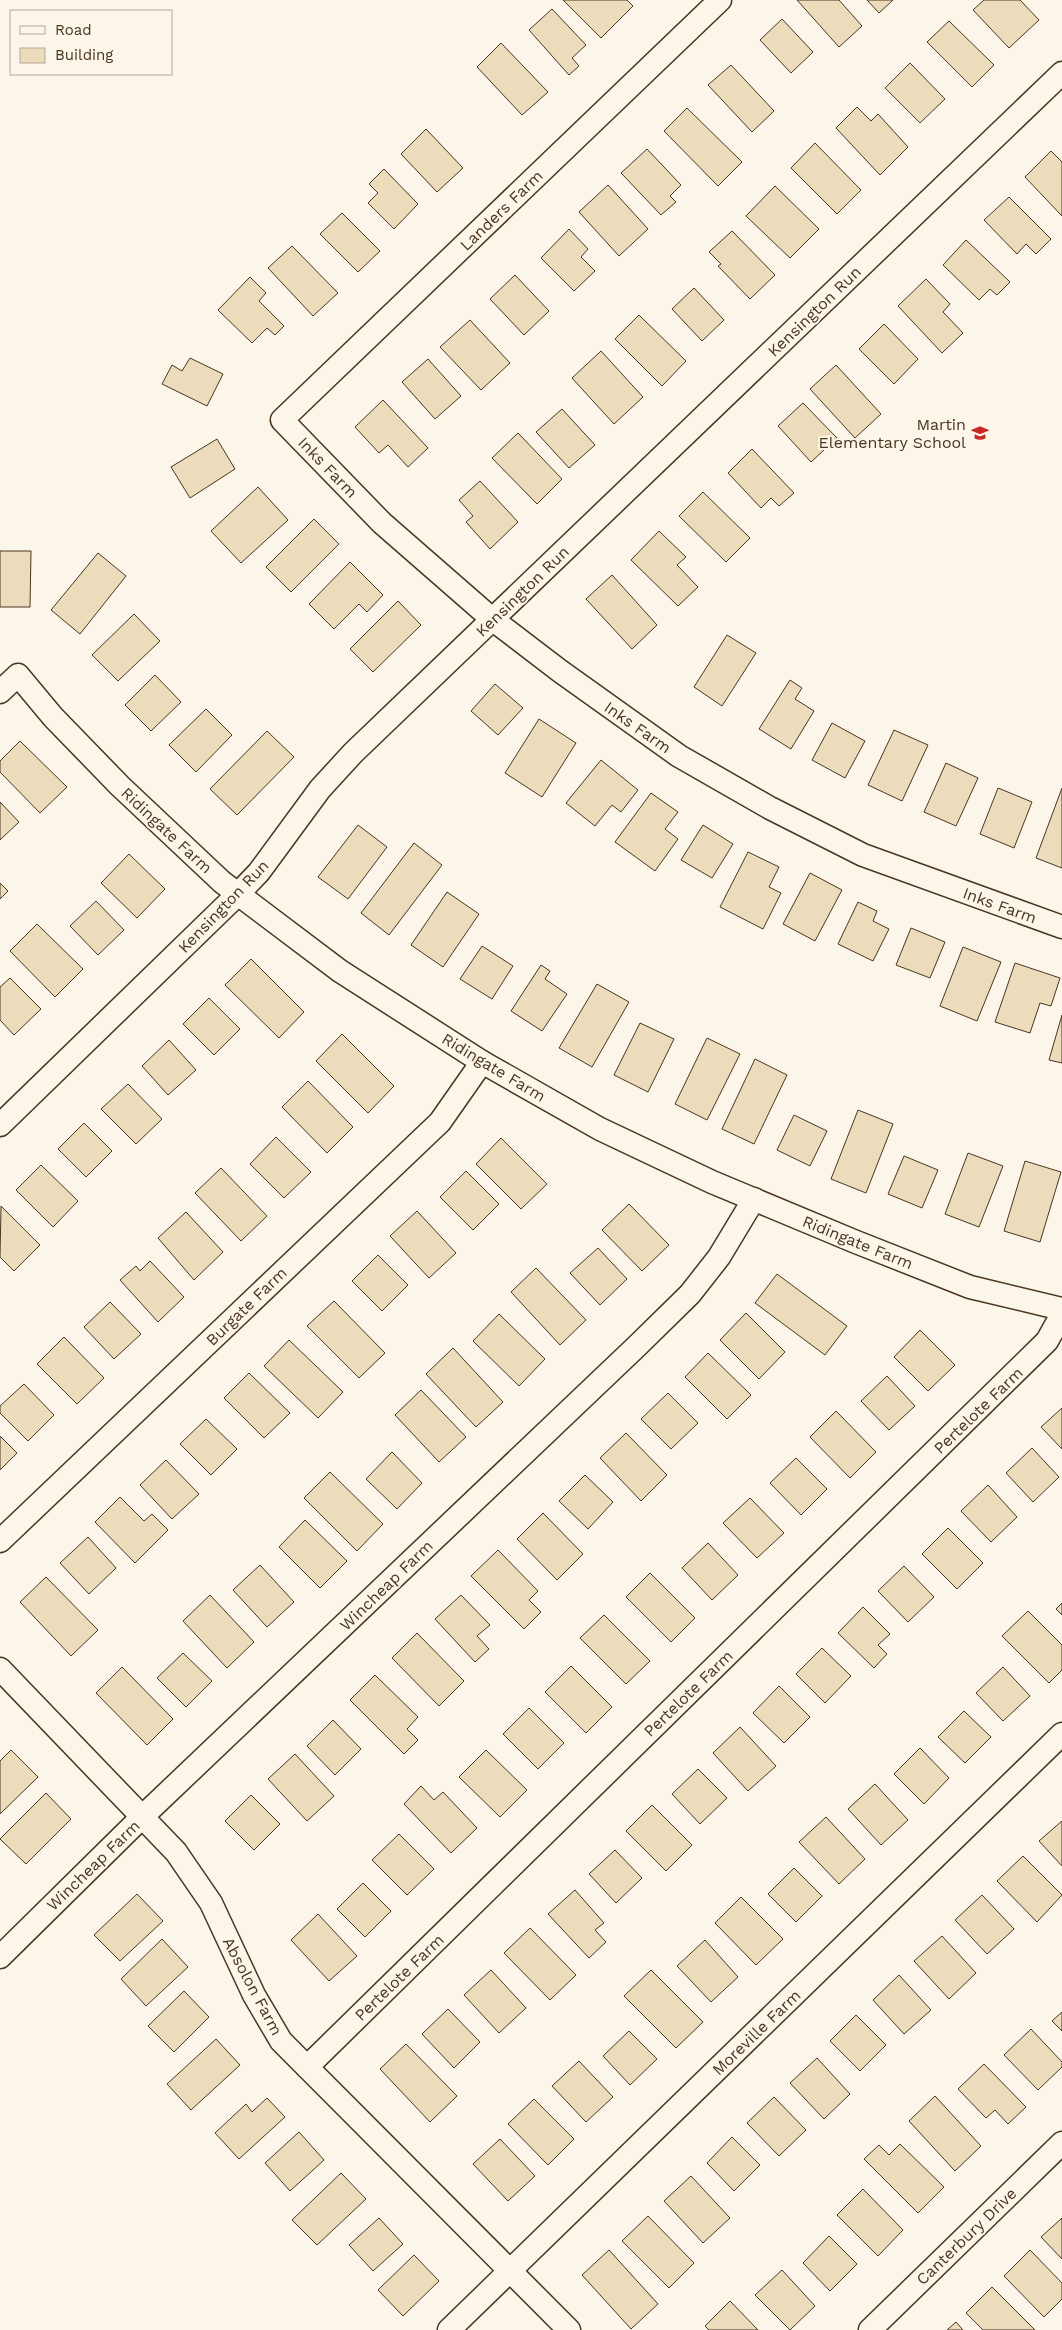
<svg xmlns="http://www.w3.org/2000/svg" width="1062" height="2330" font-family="'Work Sans',sans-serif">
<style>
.building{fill:#ecdcbc;stroke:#4a3520}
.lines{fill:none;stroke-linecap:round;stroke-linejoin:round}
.street-casing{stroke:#4a3520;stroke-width:25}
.street{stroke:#fbf6e9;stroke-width:22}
.labels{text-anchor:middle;stroke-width:4;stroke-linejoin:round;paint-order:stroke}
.street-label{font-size:16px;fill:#4a3520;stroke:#fbf6e9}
.poi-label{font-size:16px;fill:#4a3520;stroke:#fbf6e9;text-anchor:end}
</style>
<rect width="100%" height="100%" fill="#fbf6e9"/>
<!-- building -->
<g class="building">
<path d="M563,0H627L633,6L601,38Z"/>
<path d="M797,0H839L862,26L839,47Z"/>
<path d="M867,0H893L879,13Z"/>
<path d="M984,0H1020L1039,20L1009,48L973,10Z"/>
<path d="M552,9L586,45L572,58L579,66L569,75L529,30Z"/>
<path d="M782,19L813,52L791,73L760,40Z"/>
<path d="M949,21L994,65L972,87L927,42Z"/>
<path d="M501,43L548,92L522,115L477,67Z"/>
<path d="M910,63L945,99L920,123L885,88Z"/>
<path d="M731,65L774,111L752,132L708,85Z"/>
<path d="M857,107L871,121L878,114L908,147L880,175L836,128Z"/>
<path d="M687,108L742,162L718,186L664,131Z"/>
<path d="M426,129L463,168L437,192L401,154Z"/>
<path d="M815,143L861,190L837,214L791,168Z"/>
<path d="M647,149L681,185L670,196L676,202L661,215L621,173Z"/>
<path d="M1051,151L1062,162V216L1025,177Z"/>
<path d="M384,169L418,204L394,229L368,203L378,193L369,184Z"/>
<path d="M608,185L648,229L619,256L579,212Z"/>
<path d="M775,186L819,229L790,258L746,216Z"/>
<path d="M1009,197L1051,239L1036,254L1026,244L1017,254L984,220Z"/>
<path d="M342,213L380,251L358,272L320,234Z"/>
<path d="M569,229L588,249L581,257L595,271L574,291L541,258Z"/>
<path d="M732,231L775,275L750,299L718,266L721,264L709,252Z"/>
<path d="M966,240L1010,282L997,295L990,289L979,300L943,265Z"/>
<path d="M292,246L338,293L313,316L268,268Z"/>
<path d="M515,275L549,311L524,335L490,299Z"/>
<path d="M250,277L266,293L259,301L284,326L275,335L267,328L252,343L218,310Z"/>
<path d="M926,279L950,304L943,312L963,333L942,353L898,306Z"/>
<path d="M694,288L724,320L702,341L672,309Z"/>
<path d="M639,315L686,361L662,386L615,339Z"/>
<path d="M470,320L510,363L481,390L440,347Z"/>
<path d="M884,324L918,359L894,384L859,349Z"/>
<path d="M601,351L643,397L614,424L572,378Z"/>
<path d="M190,358L223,374L207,406L162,384L172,365L182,371Z"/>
<path d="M428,359L461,396L435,419L402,382Z"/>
<path d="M836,365L881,414L855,438L810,389Z"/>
<path d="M383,400L428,448L408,467L388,445L379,453L355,427Z"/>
<path d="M803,403L837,438L811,462L778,426Z"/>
<path d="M562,409L595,445L569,468L536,432Z"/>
<path d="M518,433L562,479L537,504L492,458Z"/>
<path d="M217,439L235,469L190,498L171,467Z"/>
<path d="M752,449L794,493L779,506L771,498L761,508L728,473Z"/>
<path d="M480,481L518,522L490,549L466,522L473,516L459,500Z"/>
<path d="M258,487L288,520L241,563L211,531Z"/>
<path d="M703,492L750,538L726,562L679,516Z"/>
<path d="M314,519L339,544L291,592L266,567Z"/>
<path d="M659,531L686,557L677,565L698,587L678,606L631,560Z"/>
<path d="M0,551H31L30,607H0Z"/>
<path d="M98,553L126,576L80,634L51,610Z"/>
<path d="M350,562L383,595L367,612L359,604L334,629L309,604Z"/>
<path d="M612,575L657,625L632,649L586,599Z"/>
<path d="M398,601L421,625L373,672L350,649Z"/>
<path d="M134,614L160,641L118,681L92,655Z"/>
<path d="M727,635L756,653L722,706L694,687Z"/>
<path d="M155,675L181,702L151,731L125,705Z"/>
<path d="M790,680L802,688L795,699L814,711L791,749L759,729Z"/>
<path d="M495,684L523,708L498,735L471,711Z"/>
<path d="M206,709L232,735L196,772L169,745Z"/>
<path d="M539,719L576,743L542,797L505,773Z"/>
<path d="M832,723L865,741L845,778L812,760Z"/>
<path d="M894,730L928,745L902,801L868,785Z"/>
<path d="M267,731L294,757L237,815L210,789Z"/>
<path d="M20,741L67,787L40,813L0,772V761Z"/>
<path d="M601,760L638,790L621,812L612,805L595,826L566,803Z"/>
<path d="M946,763L978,778L956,826L924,812Z"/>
<path d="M998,788L1032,802L1014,848L980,834Z"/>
<path d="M1062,788V868L1036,858Z"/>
<path d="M651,793L678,812L665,829L678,839L655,871L615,842Z"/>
<path d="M0,802L19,822L0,840Z"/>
<path d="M358,825L387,847L348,899L318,877Z"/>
<path d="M703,825L733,844L712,878L681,860Z"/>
<path d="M414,843L442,865L389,935L361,913Z"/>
<path d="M748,852L779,867L769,887L781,893L763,929L720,907Z"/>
<path d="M129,854L165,889L137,918L101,883Z"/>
<path d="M810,873L842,890L815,941L783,924Z"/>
<path d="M0,883L8,891L0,899Z"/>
<path d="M447,892L479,914L443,967L411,945Z"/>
<path d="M96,901L124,930L98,955L70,926Z"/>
<path d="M858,902L877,911L873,921L889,929L873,961L838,944Z"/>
<path d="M37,924L83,969L55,997L10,951Z"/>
<path d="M911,928L945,942L930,978L896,965Z"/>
<path d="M482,946L513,966L492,999L460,979Z"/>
<path d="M963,947L1001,962L977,1021L940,1006Z"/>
<path d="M251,959L304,1012L279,1038L225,985Z"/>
<path d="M1015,963L1060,978L1051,1006L1040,1003L1030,1033L995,1022Z"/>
<path d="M541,965L550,971L545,979L567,994L542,1031L511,1011Z"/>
<path d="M10,978L41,1009L14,1035L0,1020V987Z"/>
<path d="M597,984L629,1002L592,1067L559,1048Z"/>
<path d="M209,998L240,1029L214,1055L183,1024Z"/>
<path d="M1062,1015V1063L1049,1060Z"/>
<path d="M640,1023L674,1039L648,1092L614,1075Z"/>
<path d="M342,1034L394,1086L368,1113L316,1061Z"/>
<path d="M707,1038L740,1054L707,1120L675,1104Z"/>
<path d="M169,1040L196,1070L168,1095L142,1066Z"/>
<path d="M755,1059L787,1075L754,1144L722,1129Z"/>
<path d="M308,1081L353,1127L327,1153L282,1107Z"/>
<path d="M128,1084L162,1119L136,1144L101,1109Z"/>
<path d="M858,1110L893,1124L866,1193L831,1179Z"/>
<path d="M794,1115L827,1131L810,1166L777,1150Z"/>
<path d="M84,1123L112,1151L86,1177L58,1149Z"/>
<path d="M276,1137L311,1172L284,1198L250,1164Z"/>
<path d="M501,1138L547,1184L521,1209L476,1164Z"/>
<path d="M968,1153L1003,1166L979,1227L945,1214Z"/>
<path d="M904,1156L938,1170L922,1208L888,1194Z"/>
<path d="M1025,1161L1061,1172L1040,1242L1004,1231Z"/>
<path d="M41,1165L78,1201L53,1227L16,1190Z"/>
<path d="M221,1168L267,1216L241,1241L195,1193Z"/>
<path d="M466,1171L499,1204L473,1230L440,1197Z"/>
<path d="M629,1204L669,1245L642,1271L602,1230Z"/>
<path d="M1,1206L40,1245L14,1271L0,1257Z"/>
<path d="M417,1211L456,1253L429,1278L390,1236Z"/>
<path d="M186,1212L223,1252L194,1280L158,1238Z"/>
<path d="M598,1248L627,1279L600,1305L570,1273Z"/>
<path d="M378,1255L408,1285L382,1311L352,1281Z"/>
<path d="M150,1261L184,1297L158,1322L120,1280L136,1266L140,1271Z"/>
<path d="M536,1268L586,1320L560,1345L511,1292Z"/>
<path d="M777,1274L847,1326L825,1355L755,1303Z"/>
<path d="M334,1301L385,1353L359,1378L307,1326Z"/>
<path d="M110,1302L141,1334L114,1359L84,1327Z"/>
<path d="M746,1313L785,1352L759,1379L720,1340Z"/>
<path d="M499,1314L545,1359L519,1386L473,1341Z"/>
<path d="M920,1330L955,1365L928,1391L894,1357Z"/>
<path d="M64,1337L104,1378L77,1404L37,1364Z"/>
<path d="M289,1340L343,1392L318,1418L264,1366Z"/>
<path d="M453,1348L503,1402L476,1427L426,1374Z"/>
<path d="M708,1353L751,1395L727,1419L685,1377Z"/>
<path d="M249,1373L290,1413L264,1438L224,1398Z"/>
<path d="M887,1376L915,1406L889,1430L861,1401Z"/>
<path d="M24,1384L54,1415L28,1441L0,1413V1406Z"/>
<path d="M421,1390L466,1437L439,1462L395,1415Z"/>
<path d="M668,1393L698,1423L671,1449L641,1419Z"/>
<path d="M1062,1408V1449L1041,1427Z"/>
<path d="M836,1411L876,1452L850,1478L810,1437Z"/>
<path d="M206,1419L237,1449L211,1475L180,1444Z"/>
<path d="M626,1433L667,1475L641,1501L600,1458Z"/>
<path d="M0,1436L17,1453L0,1470Z"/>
<path d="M1032,1448L1059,1477L1033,1502L1006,1473Z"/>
<path d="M392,1452L422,1483L397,1509L366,1479Z"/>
<path d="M796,1458L827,1489L801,1515L770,1483Z"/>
<path d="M166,1460L199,1494L172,1519L140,1485Z"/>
<path d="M330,1472L383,1524L357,1551L304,1498Z"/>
<path d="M585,1475L613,1502L588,1529L559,1501Z"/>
<path d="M988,1485L1017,1517L991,1542L961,1511Z"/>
<path d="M120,1497L144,1521L152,1514L168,1530L135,1563L95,1522Z"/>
<path d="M750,1498L784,1533L757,1558L723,1523Z"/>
<path d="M543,1513L583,1554L557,1580L517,1539Z"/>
<path d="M305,1520L347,1561L320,1588L279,1547Z"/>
<path d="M948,1528L983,1563L957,1589L922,1554Z"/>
<path d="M88,1537L116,1568L89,1594L60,1563Z"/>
<path d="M708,1543L738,1575L712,1600L682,1568Z"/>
<path d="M498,1550L538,1591L529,1600L541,1612L524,1629L471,1576Z"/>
<path d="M260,1565L294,1602L267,1627L233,1590Z"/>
<path d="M904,1566L934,1597L908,1622L878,1591Z"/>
<path d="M650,1573L695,1618L671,1642L626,1597Z"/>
<path d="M46,1577L98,1630L71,1656L20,1602Z"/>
<path d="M210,1595L254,1642L227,1668L183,1621Z"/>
<path d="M461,1595L490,1625L477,1636L489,1649L475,1662L435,1619Z"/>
<path d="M1062,1603V1615L1056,1609Z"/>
<path d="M863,1607L890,1634L878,1645L887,1654L874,1668L838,1633Z"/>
<path d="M1028,1611L1062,1645V1670L1049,1683L1002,1636Z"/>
<path d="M604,1615L650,1661L626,1684L580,1638Z"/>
<path d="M417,1633L464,1681L439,1706L392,1658Z"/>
<path d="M822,1648L851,1676L825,1703L796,1674Z"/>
<path d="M183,1653L212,1681L186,1707L157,1678Z"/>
<path d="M571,1666L612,1707L586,1733L545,1692Z"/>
<path d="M122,1667L173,1719L147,1745L96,1693Z"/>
<path d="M1003,1667L1030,1696L1003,1721L976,1693Z"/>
<path d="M375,1675L418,1717L407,1729L418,1740L404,1754L350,1700Z"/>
<path d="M779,1686L810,1717L784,1743L753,1713Z"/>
<path d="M529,1708L564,1743L538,1769L503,1734Z"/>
<path d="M964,1711L991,1737L965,1763L938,1737Z"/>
<path d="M333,1720L361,1749L335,1775L307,1746Z"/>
<path d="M740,1727L776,1766L748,1791L713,1753Z"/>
<path d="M920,1748L949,1778L924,1804L894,1774Z"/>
<path d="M11,1750L38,1777L0,1814V1761Z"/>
<path d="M486,1750L527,1790L500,1817L459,1777Z"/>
<path d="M295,1754L334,1796L307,1821L268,1779Z"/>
<path d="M698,1769L727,1798L700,1824L672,1794Z"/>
<path d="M875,1784L908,1820L881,1845L848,1809Z"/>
<path d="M421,1786L434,1800L443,1792L477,1828L451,1853L404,1804Z"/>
<path d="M46,1793L71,1819L26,1864L0,1839Z"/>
<path d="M251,1795L280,1824L254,1850L225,1821Z"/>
<path d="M652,1805L692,1845L666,1871L626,1831Z"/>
<path d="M826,1817L865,1859L839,1884L799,1842Z"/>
<path d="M1062,1821V1866L1039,1841Z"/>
<path d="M399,1834L434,1869L407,1895L372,1860Z"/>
<path d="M615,1850L642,1878L616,1903L589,1874Z"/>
<path d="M1023,1856L1062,1895L1037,1922L997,1881Z"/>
<path d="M794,1868L822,1896L796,1922L768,1894Z"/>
<path d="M363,1883L391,1911L365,1937L337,1909Z"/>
<path d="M575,1890L604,1923L595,1930L606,1942L589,1958L548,1914Z"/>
<path d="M137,1894L163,1921L120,1961L94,1935Z"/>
<path d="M982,1895L1014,1929L987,1954L955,1920Z"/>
<path d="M741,1897L783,1939L756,1965L715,1923Z"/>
<path d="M318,1914L357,1956L329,1981L291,1940Z"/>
<path d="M530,1928L576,1975L550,2000L504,1953Z"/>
<path d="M942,1936L976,1973L949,1999L914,1961Z"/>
<path d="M162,1939L188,1967L146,2006L121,1979Z"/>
<path d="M705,1940L738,1977L711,2002L677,1966Z"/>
<path d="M491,1970L526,2008L499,2033L464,1995Z"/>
<path d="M651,1970L703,2022L676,2048L624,1996Z"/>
<path d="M899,1975L931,2010L904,2034L873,2000Z"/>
<path d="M184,1991L209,2017L174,2052L148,2026Z"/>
<path d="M448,2009L480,2042L454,2068L422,2034Z"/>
<path d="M1062,2012V2031L1052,2021Z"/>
<path d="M856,2015L886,2045L860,2071L830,2041Z"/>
<path d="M1031,2029L1062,2062V2067L1038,2090L1004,2055Z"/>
<path d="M629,2031L657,2059L630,2085L603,2056Z"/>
<path d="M216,2039L240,2065L191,2110L167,2084Z"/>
<path d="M406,2044L457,2096L430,2122L380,2069Z"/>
<path d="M817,2058L850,2094L824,2119L790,2083Z"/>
<path d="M579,2061L613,2097L586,2122L552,2086Z"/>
<path d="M984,2064L1026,2107L1008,2124L995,2110L986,2118L958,2089Z"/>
<path d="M935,2096L981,2146L955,2171L909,2121Z"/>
<path d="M774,2097L806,2130L779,2156L747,2123Z"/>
<path d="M267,2098L285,2117L239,2159L215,2133L246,2104L252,2112Z"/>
<path d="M534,2099L574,2139L548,2165L508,2124Z"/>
<path d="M299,2132L324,2160L290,2191L265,2163Z"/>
<path d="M732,2137L760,2165L734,2191L707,2163Z"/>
<path d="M500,2139L535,2176L508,2201L473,2164Z"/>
<path d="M900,2144L944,2187L918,2213L864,2159L879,2145L889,2155Z"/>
<path d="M341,2173L366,2199L317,2245L292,2220Z"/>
<path d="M691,2176L730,2218L703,2243L664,2201Z"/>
<path d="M863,2189L903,2230L878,2256L837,2215Z"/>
<path d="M648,2216L694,2263L669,2288L622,2241Z"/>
<path d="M379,2218L403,2244L373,2271L349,2245Z"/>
<path d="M1062,2218V2259L1041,2237Z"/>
<path d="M829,2236L857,2264L830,2291L803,2263Z"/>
<path d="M609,2250L658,2304L631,2329L582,2275Z"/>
<path d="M1030,2250L1062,2283V2299L1044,2317L1004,2276Z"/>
<path d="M414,2255L439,2281L403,2316L378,2290Z"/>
<path d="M782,2270L815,2306L790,2330L755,2295Z"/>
<path d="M992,2287L1035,2330H983L966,2313Z"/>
<path d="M730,2301L758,2330H709L705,2326Z"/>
<path d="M956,2322L963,2330H947Z"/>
</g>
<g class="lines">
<!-- street casing -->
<g class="street-casing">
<g id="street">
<path d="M720,0L282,420L382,523L492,619L560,671L679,756L770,808L863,855L1062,927"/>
<path d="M0,692L18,675L53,717L120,786L222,882L340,971L482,1062L600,1129L712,1182L856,1242L970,1287L1062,1309"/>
<path d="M0,1125L238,894L259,872L320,789L353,753L1062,73"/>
<path d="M0,1541L440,1122L482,1062"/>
<path d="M0,1669L176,1852L211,1903L254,1995L281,2041L569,2330"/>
<path d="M0,1957L142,1817L637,1346L690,1294L719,1257L754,1199"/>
<path d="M307,2067L1047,1341L1062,1314"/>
<path d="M449,2330L1062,1734"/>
<path d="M870,2330L1062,2143"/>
</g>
</g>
<!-- street -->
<use href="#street" class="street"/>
</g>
<!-- icons -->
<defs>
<g id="school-bare" transform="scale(1.35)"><path d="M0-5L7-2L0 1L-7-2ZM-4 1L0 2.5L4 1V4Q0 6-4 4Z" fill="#c62828" stroke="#fbf6e9" stroke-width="2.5" paint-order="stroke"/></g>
</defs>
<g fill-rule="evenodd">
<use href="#school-bare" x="980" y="433"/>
</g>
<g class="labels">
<!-- street labels -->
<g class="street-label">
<text transform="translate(501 210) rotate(-44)" y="6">Landers Farm</text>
<text transform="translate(814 311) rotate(-44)" y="6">Kensington Run</text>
<text transform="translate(328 467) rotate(46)" y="6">Inks Farm</text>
<text transform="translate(522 591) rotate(-44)" y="6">Kensington Run</text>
<text transform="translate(638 727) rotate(35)" y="6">Inks Farm</text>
<text transform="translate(167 830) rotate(43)" y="6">Ridingate Farm</text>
<text transform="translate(1000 905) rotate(20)" y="6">Inks Farm</text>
<text transform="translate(223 906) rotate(-46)" y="6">Kensington Run</text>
<text transform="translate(494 1067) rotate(31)" y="6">Ridingate Farm</text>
<text transform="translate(858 1242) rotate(22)" y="6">Ridingate Farm</text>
<text transform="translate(246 1306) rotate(-44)" y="6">Burgate Farm</text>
<text transform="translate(978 1410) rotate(-44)" y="6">Pertelote Farm</text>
<text transform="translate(386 1585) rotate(-44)" y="6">Wincheap Farm</text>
<text transform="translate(688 1693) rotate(-44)" y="6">Pertelote Farm</text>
<text transform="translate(93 1865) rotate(-44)" y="6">Wincheap Farm</text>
<text transform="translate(399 1977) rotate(-44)" y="6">Pertelote Farm</text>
<text transform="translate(253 1986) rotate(62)" y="6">Absolon Farm</text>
<text transform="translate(756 2032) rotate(-44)" y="6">Moreville Farm</text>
<text transform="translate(966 2236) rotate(-44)" y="6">Canterbury Drive</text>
</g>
<!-- poi labels -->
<g class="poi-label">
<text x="966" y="430">Martin<tspan x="966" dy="18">Elementary School</tspan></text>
</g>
</g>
<!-- legend -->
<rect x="10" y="10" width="162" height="65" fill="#fbf6e9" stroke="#b4a999"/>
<rect x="20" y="26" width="25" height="8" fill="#fbf6e9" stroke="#b4a999"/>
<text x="55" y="35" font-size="15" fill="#4a3520">Road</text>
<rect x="20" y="48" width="25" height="15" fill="#ecdcbc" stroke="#b4a999"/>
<text x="55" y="60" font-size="15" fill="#4a3520">Building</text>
</svg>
